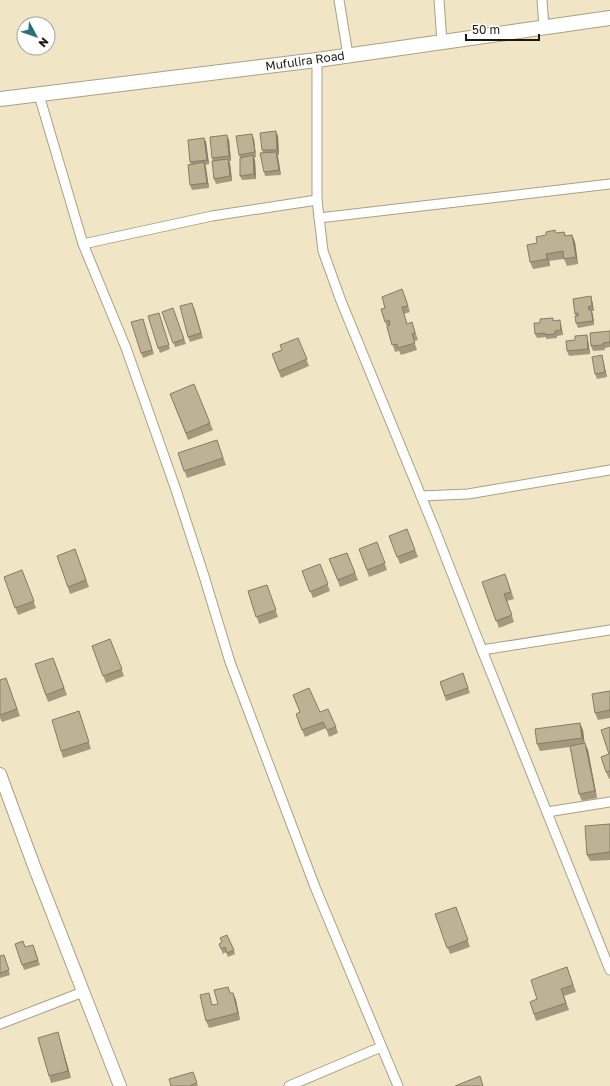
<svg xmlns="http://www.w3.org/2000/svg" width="610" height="1086" font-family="'Golos Text',sans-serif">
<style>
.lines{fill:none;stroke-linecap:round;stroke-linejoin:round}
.street-casing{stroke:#aba083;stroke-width:11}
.secondary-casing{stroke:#aba083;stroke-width:14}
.primary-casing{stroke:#aba083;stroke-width:16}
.street{stroke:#fff;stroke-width:9}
.secondary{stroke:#fff;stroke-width:12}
.primary{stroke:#fff;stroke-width:14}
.wall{fill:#a3997f}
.shaded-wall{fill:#847d68}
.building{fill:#bdb294;stroke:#847d68}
.labels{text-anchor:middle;stroke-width:4;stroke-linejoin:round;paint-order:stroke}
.street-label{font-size:12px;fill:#1c180d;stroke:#fff}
</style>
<rect width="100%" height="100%" fill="#f0e5c5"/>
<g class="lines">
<!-- street casing -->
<g class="street-casing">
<g id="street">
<path d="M339,0L348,55"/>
<path d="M439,0L442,42"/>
<path d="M542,0L544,28"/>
<path d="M317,60V200L323,251L341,301L435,530L482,650L610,970"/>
<path d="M39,95L83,244L126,348L176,490L204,576L230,662L315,887L398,1086"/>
<path d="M319,218L610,184"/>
<path d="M83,244L212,216L317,200"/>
<path d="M421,496L468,494L610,470"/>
<path d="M482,650L610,630"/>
<path d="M547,812L610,802"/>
<path d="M0,1024L83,992"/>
<path d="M289,1086L381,1047"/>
</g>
</g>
<!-- secondary casing -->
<g class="secondary-casing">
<path id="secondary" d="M0,774L34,866L120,1086"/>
</g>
<!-- primary casing -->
<g class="primary-casing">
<path id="primary" d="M0,99L317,60L610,18"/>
</g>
<!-- street -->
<use href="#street" class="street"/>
<!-- secondary -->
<use href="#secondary" class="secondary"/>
<!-- primary -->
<use href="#primary" class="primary"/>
</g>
<!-- wall -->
<g class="wall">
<path d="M278,136L279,155H277L281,175L265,176L264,172L263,153L262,150Z"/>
<path d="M204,138L206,142L209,164L205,165L209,188L192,190L190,185L191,164L190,162Z"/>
<path d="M254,139L256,157L254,158L255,160L256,179L242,180L240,176V158L239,155Z"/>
<path d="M229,140L231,161H229L230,163L232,181L216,184L214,179L213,161L212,158Z"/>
<path d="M564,232L566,236L572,235L575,242L578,264L567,266L564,259L549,261L550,266L533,269L530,262L537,243L557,233Z"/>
<path d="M405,296L410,312L404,314L407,324L412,322L418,340L414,341L417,350L401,355L399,351L395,352L381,309L385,308Z"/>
<path d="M591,296L592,300L594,311H592L593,315L594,325L578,328L576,323V316L575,314Z"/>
<path d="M194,307L203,338L190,342L188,337Z"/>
<path d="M173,308L186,344L175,347L162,312Z"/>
<path d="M160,318L170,349L160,353L158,348Z"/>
<path d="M143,319L154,354L143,358L141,353Z"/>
<path d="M554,321L561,325L563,335L557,336V338L546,339V337L537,338L535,334Z"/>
<path d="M610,331V347L605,348V350L593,351L591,346Z"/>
<path d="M298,338L309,366L281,378L272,354L282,350Z"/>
<path d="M588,340L590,354L569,356L567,351Z"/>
<path d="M602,355L603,360L607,377L597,379L595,374Z"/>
<path d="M170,394L210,423L213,430L188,440Z"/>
<path d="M217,440L226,465L187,478L178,453Z"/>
<path d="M407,529L418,557L400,564L389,536Z"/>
<path d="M377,542L387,570L369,577L359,549Z"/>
<path d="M75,549L89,587L70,594L57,556Z"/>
<path d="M347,553L358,580L340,587L329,559Z"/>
<path d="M320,564L330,591L313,598L302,571Z"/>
<path d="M22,570L36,608L18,615L4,577Z"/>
<path d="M505,574L514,599L507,601L514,622L499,628L482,582Z"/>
<path d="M267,585L278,617L259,624L248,591Z"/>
<path d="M110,639L124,676L106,683L92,646Z"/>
<path d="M53,658L67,695L48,702L35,664Z"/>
<path d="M463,673L470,693L446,701L440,682Z"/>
<path d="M6,678L20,716L2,722L0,718V680Z"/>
<path d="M610,691V718L598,720L595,713Z"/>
<path d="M293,695L320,712L336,727L338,733L329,737L326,728L305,737L298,721L300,712Z"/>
<path d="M79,711L91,749L63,758L61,751Z"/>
<path d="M610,727V779H609L606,772L609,754Z"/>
<path d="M583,730L584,744L588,750L597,798L582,801L579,794L570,747L540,751L537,744Z"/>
<path d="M610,824V860L590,861L587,855Z"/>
<path d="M456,907L470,947L450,954L435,914Z"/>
<path d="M15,944L25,947L33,945L40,965L24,970Z"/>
<path d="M219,944L234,950L235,954L228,957L226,952L223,954Z"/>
<path d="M4,955L10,975L0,978V956Z"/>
<path d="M567,967L576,992L564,996L569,1010L536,1021L530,1002L537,999Z"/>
<path d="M209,993L212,1005L218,1004L231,993H233L236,1000L240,1020L209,1028L206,1021Z"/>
<path d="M58,1032L60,1039L71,1078L51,1083L49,1076Z"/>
<path d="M193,1072L198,1086H171Z"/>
</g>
<!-- shaded-wall -->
<g class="shaded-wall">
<path d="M276,131L278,136L279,155L277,150Z"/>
<path d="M252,134L254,139L256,157L255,152Z"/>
<path d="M227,135L229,140L231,161L229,156Z"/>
<path d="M204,138L206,142L209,164L207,160Z"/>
<path d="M276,152L278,156L281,175L279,170Z"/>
<path d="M253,155L255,160L256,179L254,174Z"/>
<path d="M228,159L230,163L232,181L230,176Z"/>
<path d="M204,162L206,167L209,188L207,183Z"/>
<path d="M572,235L575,242L578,264L576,257Z"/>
<path d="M546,254L549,261L550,266L547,259Z"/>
<path d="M591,296L592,300L594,311L592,306Z"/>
<path d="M591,310L593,315L594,325L593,321Z"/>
<path d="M560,320L563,335L561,330Z"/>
<path d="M587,335L588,340L590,354L588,349Z"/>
<path d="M602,355L603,360L607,377L605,372Z"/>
<path d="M580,723L583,730L585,745L582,738Z"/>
<path d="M585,743L588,750L597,798L595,791Z"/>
<path d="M233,993L236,1000L240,1020L238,1013Z"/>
<path d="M58,1032L60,1039L71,1078L68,1071Z"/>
</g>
<!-- building -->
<g class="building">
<path d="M276,131L277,150H262L260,133Z"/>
<path d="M252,134L255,152L239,155L236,136Z"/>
<path d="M227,135L229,156L212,158L210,137Z"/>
<path d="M204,138L207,160L190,162L188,140Z"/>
<path d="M276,152L279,170L264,172L260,153Z"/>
<path d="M253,155L254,174L240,176V158Z"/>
<path d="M228,159L230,176L214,179L212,161Z"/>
<path d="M204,162L207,183L190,185L188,165Z"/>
<path d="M555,230L556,233L564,232L565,236L572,235L576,257L564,259L563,251L546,254L547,259L530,262L527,245L537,243L536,237L546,235V232Z"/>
<path d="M402,289L408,306L402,307L407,324L412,322L415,333L412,334L415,343L398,348L397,344L392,345L387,327L390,325L389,320L385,322L381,309L385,308L382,297Z"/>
<path d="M591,296L592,306L588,307L589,310H591L593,321L576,323L575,316H578V313L575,314L573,299Z"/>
<path d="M192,303L201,333L188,337L180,306Z"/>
<path d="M173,308L184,339L173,343L162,312Z"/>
<path d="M159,313L169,345L158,348L148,316Z"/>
<path d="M553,318V321L560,320L561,330L555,331V334L545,335V333L535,334L534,323H540V319Z"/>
<path d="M143,319L152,350L141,353L131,322Z"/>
<path d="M610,331V342L603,343V345L591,346L590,333Z"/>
<path d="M587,335L588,349L567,351L566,341L575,340V336Z"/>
<path d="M298,338L307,359L279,371L272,354L282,350L280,345Z"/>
<path d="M602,355L605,372L595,374L592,357Z"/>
<path d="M194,384L210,423L186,433L170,394Z"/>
<path d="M217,440L223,458L184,471L178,453Z"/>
<path d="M407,529L415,550L397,557L389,536Z"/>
<path d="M377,542L385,563L367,570L359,549Z"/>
<path d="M75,549L86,580L68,587L57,556Z"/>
<path d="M347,553L355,573L338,580L329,559Z"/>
<path d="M320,564L328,584L310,592L302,571Z"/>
<path d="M22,570L34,601L15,608L4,577Z"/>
<path d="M505,574L511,592L504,594L512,615L496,621L482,582Z"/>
<path d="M267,585L276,610L256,617L248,591Z"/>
<path d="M110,639L122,669L103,676L92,646Z"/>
<path d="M53,658L64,688L46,695L35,664Z"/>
<path d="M463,673L468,688L445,696L440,682Z"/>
<path d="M6,678L17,709L0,715V680Z"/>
<path d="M309,688L320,712L328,709L336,727L327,730L323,722L302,730L296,714L300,712L293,695Z"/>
<path d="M610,691V710L595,713L592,694Z"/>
<path d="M79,711L89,742L61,751L52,720Z"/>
<path d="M580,723L582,738L537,744L535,729Z"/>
<path d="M610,727V771L606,772L601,757L609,754L601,730Z"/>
<path d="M585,743L595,791L579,794L570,746Z"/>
<path d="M610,824V852L587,855L585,826Z"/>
<path d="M456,907L468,940L447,948L435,914Z"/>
<path d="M227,935L234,950L227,953L225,947L221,949L219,944L222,942L220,938Z"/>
<path d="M23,941L25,947L33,945L38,960L22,965L15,944Z"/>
<path d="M4,955L9,970L0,973V956Z"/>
<path d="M567,967L573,985L561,989L566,1003L534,1014L530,1002L537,999L531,980Z"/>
<path d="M228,987L230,993H233L238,1013L206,1021L200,995L209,993L212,1005L218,1004L214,990Z"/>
<path d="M58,1032L68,1071L49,1076L38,1038Z"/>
<path d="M193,1072L197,1083L191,1085V1086H171L169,1079Z"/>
<path d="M480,1076L483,1086H455Z"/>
</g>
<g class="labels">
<!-- street labels -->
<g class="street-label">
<text transform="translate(305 61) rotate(-8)" y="4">Mufulira Road</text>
</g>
</g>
<!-- north arrow -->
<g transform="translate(36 36) rotate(130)"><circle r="19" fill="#ffffff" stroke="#a4a39e"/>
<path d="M0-3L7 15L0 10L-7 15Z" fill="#2a6f7e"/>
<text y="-6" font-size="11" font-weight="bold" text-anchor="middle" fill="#1c180d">N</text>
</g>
<!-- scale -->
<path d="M466 34v6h73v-6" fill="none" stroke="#1c180d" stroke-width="2"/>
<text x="472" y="34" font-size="12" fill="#1c180d" stroke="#ffffff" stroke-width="3" paint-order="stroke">50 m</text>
</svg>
